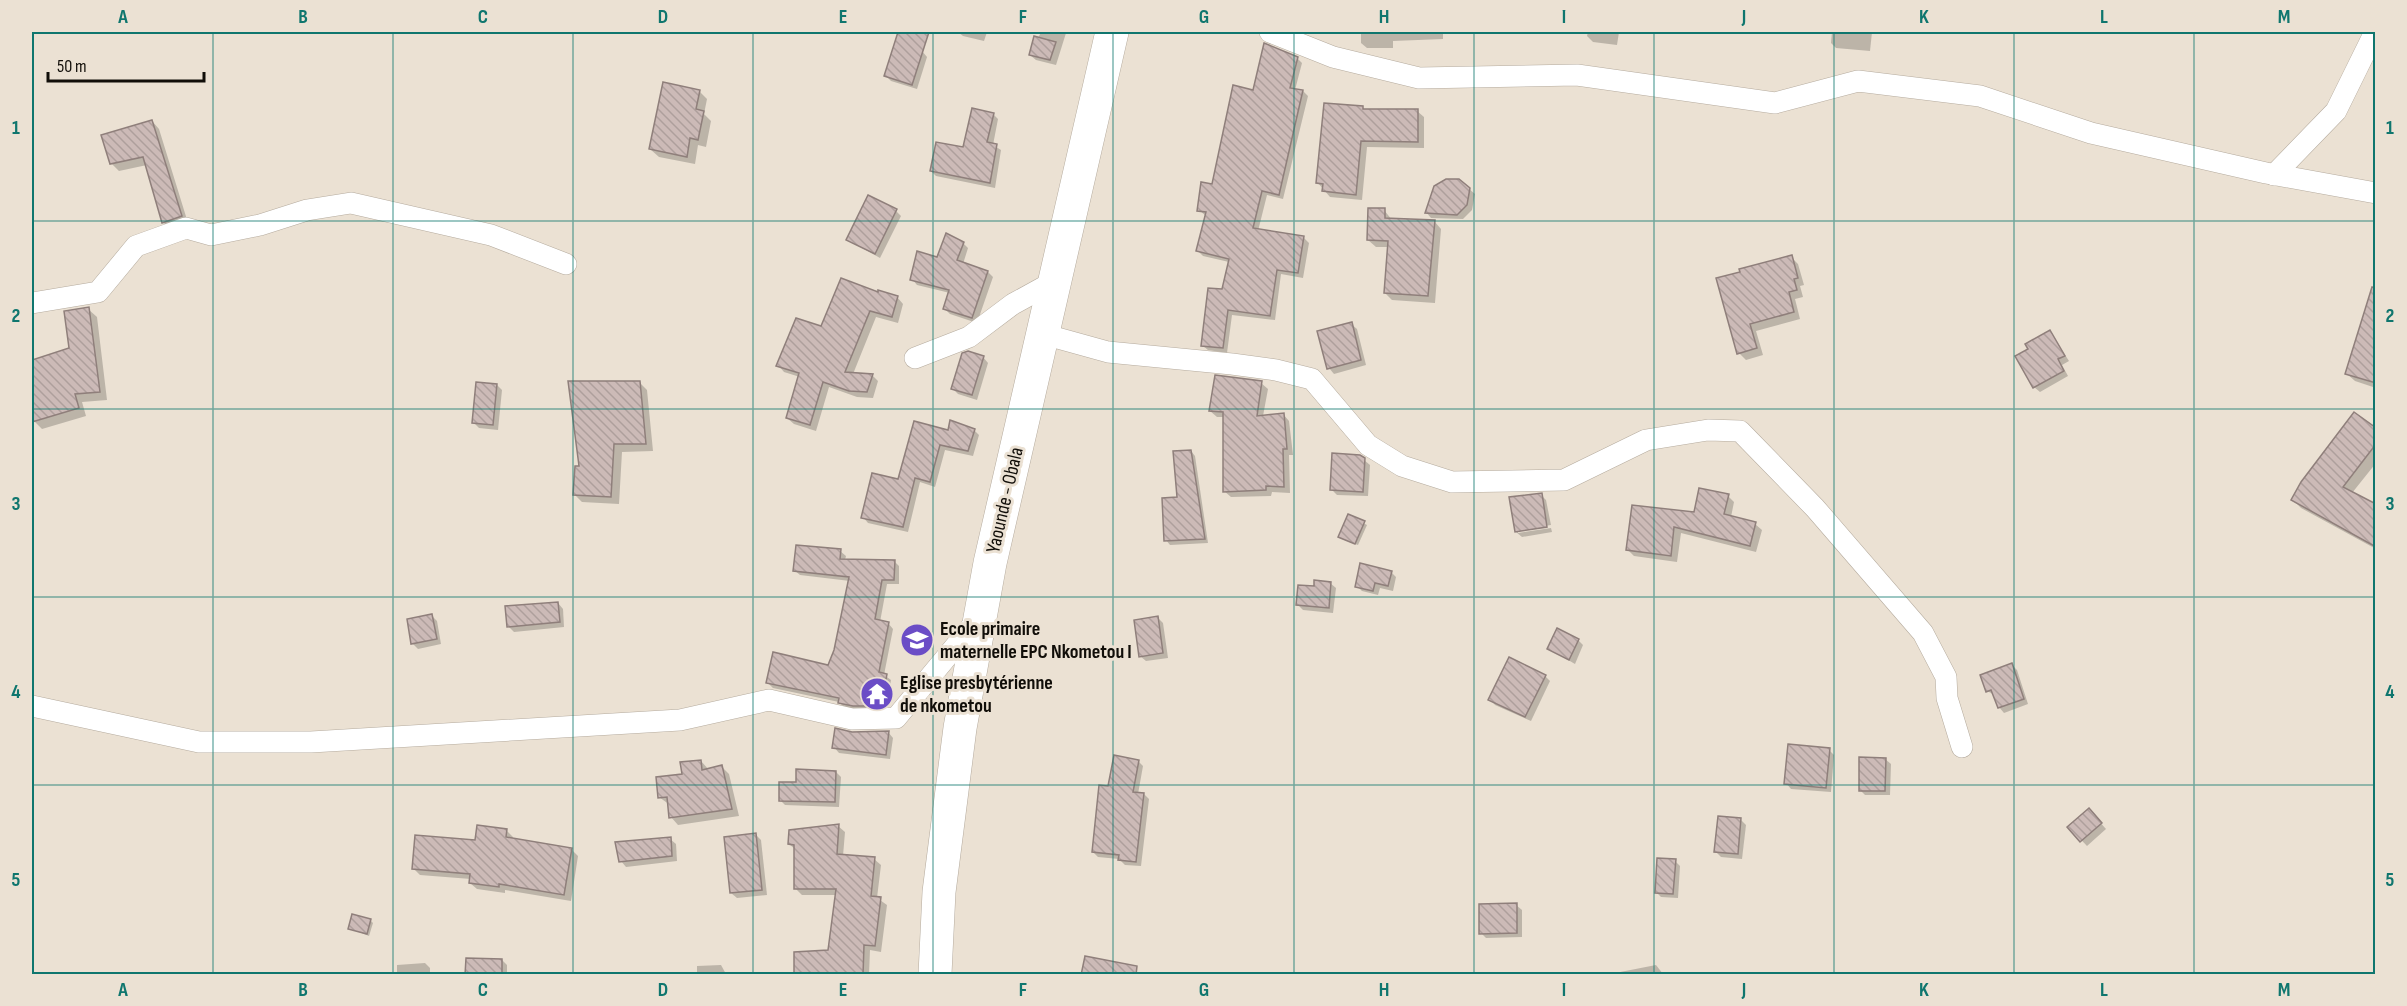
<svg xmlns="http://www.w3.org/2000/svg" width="2407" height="1006" font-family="'Sofia Sans Condensed',sans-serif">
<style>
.shadow{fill:#0003}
.building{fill:url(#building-back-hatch);stroke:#8f7f7b;stroke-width:1.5}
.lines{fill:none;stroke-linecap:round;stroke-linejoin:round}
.minor-casing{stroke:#b5ab9e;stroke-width:22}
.trunk-casing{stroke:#b5ab9e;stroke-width:34}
.minor{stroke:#fff;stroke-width:21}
.trunk{stroke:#fff;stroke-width:33}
.grid{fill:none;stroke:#0f766e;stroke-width:1.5;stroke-opacity:0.55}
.labels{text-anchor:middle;stroke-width:6;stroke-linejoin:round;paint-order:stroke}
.street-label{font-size:20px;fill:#110e09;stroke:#ebe1d3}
.poi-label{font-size:20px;font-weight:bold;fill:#110e09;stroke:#ebe1d3;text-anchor:start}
.neatline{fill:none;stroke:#0f766e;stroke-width:2}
.grid-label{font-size:20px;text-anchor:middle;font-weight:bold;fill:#0f766e}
</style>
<defs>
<pattern id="building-back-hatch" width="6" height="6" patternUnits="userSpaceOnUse" patternTransform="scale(1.5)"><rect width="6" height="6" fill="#ccbab7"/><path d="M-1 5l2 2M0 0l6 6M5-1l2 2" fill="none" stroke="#ae9f9c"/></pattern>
</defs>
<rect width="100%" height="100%" fill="#ebe1d3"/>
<!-- shadow -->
<g class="shadow">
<path d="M958,32H987L984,41L963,36Z"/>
<path d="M1041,32H1069L1066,33L1056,65L1036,60L1030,55Z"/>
<path d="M1361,32H1443V39L1393,41V48H1367L1361,43Z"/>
<path d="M1588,32H1619L1617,45L1593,42L1587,36Z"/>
<path d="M1832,32H1872L1870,51L1836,48L1831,43Z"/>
<path d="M922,51L927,57L917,89L891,81L886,76Z"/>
<path d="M1297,58L1302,63L1295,90L1303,91L1308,96L1283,199L1267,195L1258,231L1304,238L1309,243L1303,278L1281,274L1275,320L1232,315L1227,353L1208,350L1202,345L1223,291L1229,262L1203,256L1198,251L1206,216L1199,210L1213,186L1254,92Z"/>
<path d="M699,91L707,99L704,114L711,121L706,147L698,145L695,164L659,157L650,149Z"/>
<path d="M1362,107L1365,110L1417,111L1424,117V148L1367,147L1362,200L1330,197L1318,183Z"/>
<path d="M993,114L998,119L993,145L1001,150L995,188L936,176L931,171L964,149Z"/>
<path d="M152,121L159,129L188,223L170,230L163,222L147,165L119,171L112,164L103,136Z"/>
<path d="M1469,189L1475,194L1472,210L1463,219L1431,218L1426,212Z"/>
<path d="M1384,210L1392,220L1434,221L1441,229L1435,303L1392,300L1385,293L1389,247H1376L1368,240Z"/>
<path d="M896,211L901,216L880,258L848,240Z"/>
<path d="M963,243L968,248L963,264L988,272L993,277L977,323L950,314L944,308L950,293L917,285L912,279Z"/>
<path d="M1791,257L1798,264L1804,285L1800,286L1803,297L1795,299L1800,319L1756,331L1763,355L1746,360L1739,353L1742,273Z"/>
<path d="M2375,281L2376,282V388L2355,381L2346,373Z"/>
<path d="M879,294L897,297L903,304L898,323L876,317L853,374L872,375L878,381L873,398L857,397L829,387L816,431L794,424L787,418L800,377L784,372L778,365L822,328Z"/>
<path d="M88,309L97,317L107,400L82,402L86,416L42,429L34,421L32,412V391L37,389L32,362L70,349Z"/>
<path d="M1351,324L1357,329L1366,365L1334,374L1329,368Z"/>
<path d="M2050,332L2069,361L2062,365L2068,376L2040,392L2034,387L2030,349Z"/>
<path d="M983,357L988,363L977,400L958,394L953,389Z"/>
<path d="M639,382L647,390L653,451L622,452L619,504L582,502L575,495L580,468Z"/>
<path d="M1261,383L1268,389L1263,416L1283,414L1289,421L1293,455H1289L1290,493L1272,492L1271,496L1231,497L1224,491L1225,417H1217L1210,411Z"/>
<path d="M497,385L502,390L498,430L479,428L474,423Z"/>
<path d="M974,430L979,435L973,456L945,450L935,487L920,482L908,532L868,523L863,517L949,431Z"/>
<path d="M2376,430V463L2352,493L2376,505V549L2301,508L2293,500Z"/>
<path d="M1191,451L1195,456L1208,543L1170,545L1166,540Z"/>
<path d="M1364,460L1370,465L1368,496L1337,495L1331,489Z"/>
<path d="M1541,495L1546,500L1551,525L1518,530V533L1551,528L1552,532L1522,537L1516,532Z"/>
<path d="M1728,496L1734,502L1731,517L1755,524L1762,530L1756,552L1681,533L1677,562L1634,556L1628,550Z"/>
<path d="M1349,516L1367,525L1358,545L1342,539Z"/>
<path d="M840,551L846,556L845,560L894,561L899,566V584H887L880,622L888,623L893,629L884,675L891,680L886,710L860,711L845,708L839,702L773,688L768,683L829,666L836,651L850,581L800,575L794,570Z"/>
<path d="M1391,572L1396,577L1393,591L1380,588L1378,595L1362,591L1357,586Z"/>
<path d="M1330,583L1336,588L1333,613L1303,610L1298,605L1315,588Z"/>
<path d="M558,603L563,609L564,627L514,632L508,626Z"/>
<path d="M432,616L437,621L441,644L418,649L412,643Z"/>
<path d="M1158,618L1163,623L1168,658L1146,661L1140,656Z"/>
<path d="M1578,640L1583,645L1575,664L1549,649Z"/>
<path d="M2012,665L2017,670L2028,704L2004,713L1999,707L1995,695L1987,691Z"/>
<path d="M1545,676L1550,681L1531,721L1495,705L1490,699Z"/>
<path d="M888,732L893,738L890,759L839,753L834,747L852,733Z"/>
<path d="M1829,750L1834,755L1831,792L1791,789L1786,783Z"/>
<path d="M1885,759L1891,764L1890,795H1865L1860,790Z"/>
<path d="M701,761L709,770L722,767L729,774L739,816L678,825L671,817L670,805L659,797Z"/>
<path d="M1138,761L1143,766L1138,794H1144L1149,799L1141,866L1125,865L1119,859L1098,857L1093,852L1109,788Z"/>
<path d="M836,772L841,777L839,807L785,805L780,800L797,784Z"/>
<path d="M2089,810L2106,829L2087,846L2069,827Z"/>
<path d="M1741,820L1746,825L1742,859L1721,857L1716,852Z"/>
<path d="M838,826L845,832L843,856L874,859L881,865L877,898L887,905L881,952L870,950L869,974H796L829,952L837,895H802L796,889V850L789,844Z"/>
<path d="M506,830L513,837L512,840L572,850L578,856L571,901L505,890V893L477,889L470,883L471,879L420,875L413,868Z"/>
<path d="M756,835L761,840L767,895L737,898L731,893Z"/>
<path d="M670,839L676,844L677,861L626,867L621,861Z"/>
<path d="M1675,861L1680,866L1678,898L1661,897L1656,892Z"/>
<path d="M1516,905L1522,910V937L1486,938L1481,933Z"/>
<path d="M370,920L373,923L369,936L349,928Z"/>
<path d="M502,960L507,965V974H467Z"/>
<path d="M425,963L430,968V974H397V965Z"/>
<path d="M721,965L726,974H697V966Z"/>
<path d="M1656,965L1663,974H1610Z"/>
</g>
<!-- building -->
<g class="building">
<path d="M898,32H929L912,85L884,76Z"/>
<path d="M1034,36L1056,42L1050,60L1029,55Z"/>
<path d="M1264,43L1298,57L1290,88L1303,90L1279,195L1262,191L1253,228L1304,236L1298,273L1277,270L1270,316L1228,310L1223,348L1201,346L1208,288L1222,289L1229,259L1196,251L1206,212L1197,211L1201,182L1212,184L1233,85L1253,90Z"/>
<path d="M663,82L700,90L696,109L704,111L698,140L690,138L687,157L649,149Z"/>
<path d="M1324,103L1363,106V109H1418V142L1361,141L1356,195L1322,191L1323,184L1316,183Z"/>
<path d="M972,108L994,113L987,142L997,144L990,183L930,171L936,142L963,147Z"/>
<path d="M152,120L182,216L162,223L143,157L110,164L101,135Z"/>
<path d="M1446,179H1459L1470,188L1467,205L1457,215L1425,213L1434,186Z"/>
<path d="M868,195L897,209L875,254L846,240Z"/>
<path d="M1368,208H1385V218L1435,220L1428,296L1384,293L1388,241L1367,240Z"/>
<path d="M946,233L964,242L957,260L988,271L972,318L943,309L949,290L910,280L917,251L937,257Z"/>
<path d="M1792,255L1798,278L1794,279L1797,290L1789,292L1794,312L1750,324L1757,348L1737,354L1716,278L1740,272L1739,269Z"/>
<path d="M841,278L878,292V290L898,296L892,317L870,311L845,372L873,374L867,392L849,391L823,382L810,425L786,418L799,373L776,366L796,318L821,326Z"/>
<path d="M2372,287L2376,288V383L2345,374Z"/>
<path d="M89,307L100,392L75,394L79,408L32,422V360L69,348L64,311Z"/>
<path d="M1352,322L1361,360L1327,369L1317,331Z"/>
<path d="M2050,330L2065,356L2058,359L2064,371L2033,388L2015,356L2028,349L2025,344Z"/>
<path d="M968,351L984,356L972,395L951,389L962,353Z"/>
<path d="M1215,375L1262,381L1257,416L1284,413L1287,449H1283L1284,487L1266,486V490L1223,492V412L1209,411Z"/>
<path d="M568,381H640L646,444H614L611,497L573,495L575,466H579Z"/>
<path d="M476,382L497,384L493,425L472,423Z"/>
<path d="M2354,412L2376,428V444L2343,487L2376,504V547L2291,500L2301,482Z"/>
<path d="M950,420L975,429L968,451L940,445L930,482L915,478L903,527L861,518L872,473L898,479L914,421L948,430Z"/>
<path d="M1191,450L1205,539L1164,541L1162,498L1177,497L1173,451Z"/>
<path d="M1332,453L1360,455L1365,458L1363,492L1330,490Z"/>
<path d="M1699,488L1729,494L1724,514L1756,522L1750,546L1674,527L1671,556L1626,550L1632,505L1694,512Z"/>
<path d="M1542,493L1547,527L1515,532L1509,497Z"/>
<path d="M1348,514L1365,521L1355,544L1338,537Z"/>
<path d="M796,545L841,549L840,559L895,560L894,580H882L875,619L889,622L879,672L887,674L881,706H853L838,703L839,698L766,683L773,652L828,665L834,650L849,577L793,571Z"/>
<path d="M1360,563L1392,571L1388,586L1375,583L1373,591L1355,587Z"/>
<path d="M1314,580L1331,582L1329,608L1296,605L1298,585L1314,586Z"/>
<path d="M558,602L560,622L507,627L505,606Z"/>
<path d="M432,614L437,639L411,644L407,619Z"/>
<path d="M1158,616L1163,653L1139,657L1134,620Z"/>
<path d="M1557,628L1579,639L1569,660L1547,649Z"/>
<path d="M1509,657L1546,675L1525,717L1488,700Z"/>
<path d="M2012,663L2024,699L1998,708L1991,690L1986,692L1980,675Z"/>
<path d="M835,728L852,732L889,731L886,755L832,748Z"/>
<path d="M1788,744L1830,748L1826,788L1784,784Z"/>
<path d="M1114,755L1139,760L1133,792L1144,793L1136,862L1118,860L1119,855L1092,852L1099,785L1108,786Z"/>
<path d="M1859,757L1886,758L1885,791H1859Z"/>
<path d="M701,760L702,770L722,765L732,809L669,818L667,797L658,798L656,777L682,774L680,762Z"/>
<path d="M796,769L836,771L835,802L779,801V782H796Z"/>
<path d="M2089,808L2102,823L2080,842L2067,827Z"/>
<path d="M1718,816L1741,818L1738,854L1714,852Z"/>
<path d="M839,824L837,854L875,857L871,896L881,897L875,946L864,945L863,975H794V952L828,950L836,889H794V845L788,844L789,830Z"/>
<path d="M477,825L507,829L506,837L572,848L564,895L499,884V887L469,883L470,874L412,869L415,835L475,840Z"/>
<path d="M756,833L762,890L730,893L724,837Z"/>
<path d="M671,837L672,856L619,862L615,842Z"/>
<path d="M1657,858L1676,859L1673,894L1655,893Z"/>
<path d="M1517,903V933L1479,934V904Z"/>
<path d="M352,914L371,919L367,934L348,929Z"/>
<path d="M1085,956L1137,966L1136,975H1081Z"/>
<path d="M466,958L502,959V975H465Z"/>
</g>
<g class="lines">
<!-- minor casing -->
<g class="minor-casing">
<g id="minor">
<path d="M1270,32L1333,57L1419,78L1577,75L1775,103L1858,81L1980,96L2091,133L2266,173L2376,193"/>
<path d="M2274,175L2336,111L2375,32"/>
<path d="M32,303L98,292L136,246L186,228L211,235L260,225L307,210L351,203L491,235L566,264"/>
<path d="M1043,334L1108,352L1232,364L1276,370L1312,379L1368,445L1402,466L1452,482L1564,480L1646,440L1708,430L1740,431L1815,508L1923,633L1946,677L1947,698L1962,747"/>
<path d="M915,358L969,337L1013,304L1055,281"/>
<path d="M32,706L199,742H311L680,720L769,700L852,719L896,718L978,619"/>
</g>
</g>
<!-- trunk casing -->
<g class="trunk-casing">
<path id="trunk" d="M935,974L939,892L960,728L990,563L1112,32"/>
</g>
<!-- minor -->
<use href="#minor" class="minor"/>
<!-- trunk -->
<use href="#trunk" class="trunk"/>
</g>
<!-- grid -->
<path class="grid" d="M213,32V974M393,32V974M573,32V974M753,32V974M933,32V974M1113,32V974M1294,32V974M1474,32V974M1654,32V974M1834,32V974M2014,32V974M2194,32V974M32,221H2376M32,409H2376M32,597H2376M32,785H2376"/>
<!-- icons -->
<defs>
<g id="school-disc" transform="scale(1.725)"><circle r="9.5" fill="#6b4dc6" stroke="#ebe1d3"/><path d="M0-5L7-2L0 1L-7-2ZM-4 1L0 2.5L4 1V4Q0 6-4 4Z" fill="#fff"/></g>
<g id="temple-disc" transform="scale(1.725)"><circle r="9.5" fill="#6b4dc6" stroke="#ebe1d3"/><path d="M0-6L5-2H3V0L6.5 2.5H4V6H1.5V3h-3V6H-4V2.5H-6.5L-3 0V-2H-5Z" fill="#fff"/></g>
</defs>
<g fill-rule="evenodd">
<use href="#school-disc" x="917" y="640"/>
<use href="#temple-disc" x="877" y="694"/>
</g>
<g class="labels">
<!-- street labels -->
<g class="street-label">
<text transform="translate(1004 500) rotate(-77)" y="7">Yaounde - Obala</text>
</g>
<!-- poi labels -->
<g class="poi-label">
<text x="940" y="635">Ecole primaire<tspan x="940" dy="23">maternelle EPC Nkometou I</tspan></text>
<text x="900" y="689">Eglise presbytérienne<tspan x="900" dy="23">de nkometou</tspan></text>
</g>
</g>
<!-- border -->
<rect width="2407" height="1006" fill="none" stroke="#ebe1d3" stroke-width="66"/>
<!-- scale -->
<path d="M48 72v9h156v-9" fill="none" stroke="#110e09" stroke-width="3"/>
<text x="57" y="72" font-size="18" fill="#110e09" stroke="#ebe1d3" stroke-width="4.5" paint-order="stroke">50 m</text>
<rect x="33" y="33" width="2341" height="940" class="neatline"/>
<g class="grid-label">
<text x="123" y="23">A</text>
<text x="303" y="23">B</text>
<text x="483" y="23">C</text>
<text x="663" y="23">D</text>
<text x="843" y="23">E</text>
<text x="1023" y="23">F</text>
<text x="1204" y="23">G</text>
<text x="1384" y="23">H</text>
<text x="1564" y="23">I</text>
<text x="1744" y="23">J</text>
<text x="1924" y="23">K</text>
<text x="2104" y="23">L</text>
<text x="2284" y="23">M</text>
<text x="16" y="134">1</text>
<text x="2390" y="134">1</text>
<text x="16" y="322">2</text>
<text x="2390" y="322">2</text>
<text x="16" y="510">3</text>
<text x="2390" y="510">3</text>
<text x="16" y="698">4</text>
<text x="2390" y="698">4</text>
<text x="16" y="886">5</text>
<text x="2390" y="886">5</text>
<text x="123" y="996">A</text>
<text x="303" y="996">B</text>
<text x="483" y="996">C</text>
<text x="663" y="996">D</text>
<text x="843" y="996">E</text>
<text x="1023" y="996">F</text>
<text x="1204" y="996">G</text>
<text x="1384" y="996">H</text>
<text x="1564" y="996">I</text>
<text x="1744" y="996">J</text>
<text x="1924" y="996">K</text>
<text x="2104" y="996">L</text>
<text x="2284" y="996">M</text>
</g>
</svg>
